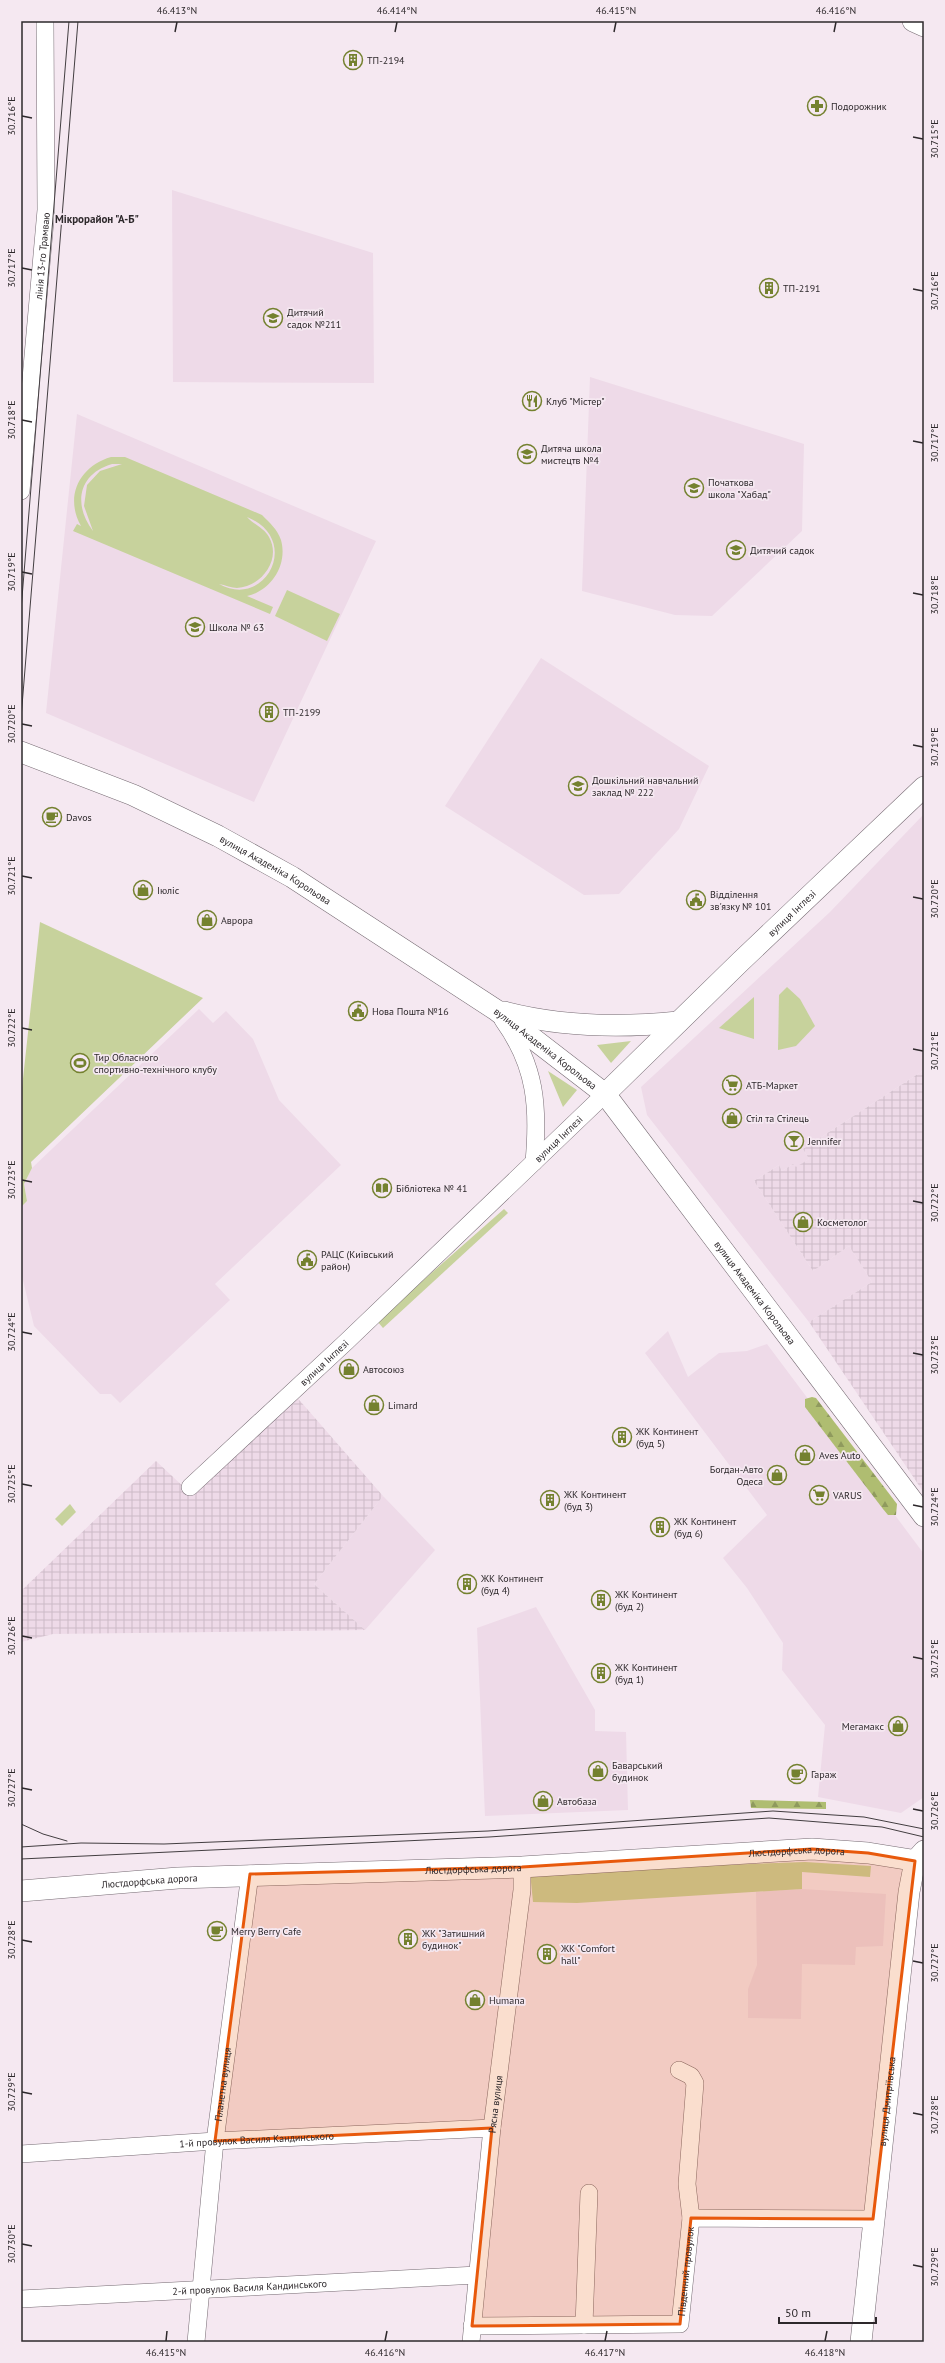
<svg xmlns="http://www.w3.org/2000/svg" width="945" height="2363" font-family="'PT Sans',sans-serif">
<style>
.built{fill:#eedae8}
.industrial{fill:url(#industrial-grid)}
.grass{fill:#c7d29c;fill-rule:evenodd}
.forest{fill:url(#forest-firs)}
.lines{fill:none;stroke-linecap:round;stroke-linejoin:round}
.minor-casing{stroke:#756a72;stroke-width:18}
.major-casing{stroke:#756a72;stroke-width:22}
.minor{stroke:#fff;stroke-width:17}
.major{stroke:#fff;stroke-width:21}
.tram{stroke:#433e41;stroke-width:1}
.marked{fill:#e8590c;fill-opacity:0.2;stroke:#e8590c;stroke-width:3;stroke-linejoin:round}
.ticks{fill:none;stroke:#2d282b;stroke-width:1.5}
.labels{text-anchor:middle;stroke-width:3.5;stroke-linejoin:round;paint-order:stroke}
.poi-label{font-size:10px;fill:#2d282b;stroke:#f5e8f1;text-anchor:start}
.street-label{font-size:10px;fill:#2d282b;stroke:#f5e8f1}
.neighbourhood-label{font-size:11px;font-weight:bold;fill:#2d282b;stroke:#f5e8f1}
.neatline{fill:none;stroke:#2d282b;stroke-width:1.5}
.ticks-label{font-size:10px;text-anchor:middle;fill:#2d282b}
</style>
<defs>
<pattern id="industrial-grid" width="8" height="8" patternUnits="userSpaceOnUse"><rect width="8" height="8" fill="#eedae8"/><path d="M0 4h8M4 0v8" fill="none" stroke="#ccbbc7"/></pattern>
<pattern id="forest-firs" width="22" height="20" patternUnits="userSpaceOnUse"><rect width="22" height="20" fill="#afbd71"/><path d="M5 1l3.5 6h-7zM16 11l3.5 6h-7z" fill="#8f9a5d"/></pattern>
</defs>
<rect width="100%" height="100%" fill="#f5e8f1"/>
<!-- built -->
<g class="built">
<path d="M172,190L373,253L374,383L173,382Z"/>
<path d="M590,377L804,444L802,531L712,616L675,615L582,591Z"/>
<path d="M77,414L376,541L254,802L46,713Z"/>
<path d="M541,658L709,766L679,829L619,894L584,895L445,806Z"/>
<path d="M924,814V1070L803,1149L809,1159L796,1168L793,1164L782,1171L779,1165L754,1181L813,1271L849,1246L872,1282L809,1322L647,1115L641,1087L830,912Z"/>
<path d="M199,1009L213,1023L226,1011L253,1039L279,1100L341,1165L215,1284L230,1300L120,1403L111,1394H100L34,1326L21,1272V1207L27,1201L24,1184L32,1168Z"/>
<path d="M668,1331L688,1377L719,1353L747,1351L767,1344L924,1554V1797L901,1813L818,1797L825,1725L782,1670L783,1643L747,1588L723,1558L767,1515L645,1353Z"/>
<path d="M383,1496L435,1550L365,1630L314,1584Z"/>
<path d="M536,1607L595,1710V1731L626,1732L628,1810L485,1816L477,1628Z"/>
<path d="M802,1889L886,1894L883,1946L856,1947L855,1965L802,1964L801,2019L748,2018V1989L757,1965L756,1892Z"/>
</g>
<!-- industrial -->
<g class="industrial">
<path d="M924,1070V1493L809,1322L872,1282L849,1246L813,1271L754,1181L779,1165L782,1171L793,1164L796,1167L809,1159L803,1149Z"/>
<path d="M294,1394L383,1496L314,1584L365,1630L53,1634L21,1642V1591L156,1461L188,1491Z"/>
</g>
<!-- grass -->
<g class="grass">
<path d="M111,457H125L262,515C270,523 277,529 281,540C288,565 271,591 247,596L273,607L270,614L73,531L77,524L81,526C64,496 80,466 111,457ZM112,464H122L100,471L87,485L84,506L93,531C73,505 78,474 112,464ZM247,517C302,539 266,610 219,584C225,585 232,588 237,588C261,587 282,560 269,537C264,528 253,524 247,517Z"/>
<path d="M287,590L340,614L327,641L275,616Z"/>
<path d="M40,922L203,998L31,1162L32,1168L24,1184L27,1201L21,1207V1097Z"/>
<path d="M787,987L800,999L815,1026L796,1046L778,1050L779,995Z"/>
<path d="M754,997V1039L719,1028Z"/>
<path d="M631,1041L611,1063L597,1045Z"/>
<path d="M548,1071L577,1090L563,1107Z"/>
<path d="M504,1209L508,1213L383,1328L377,1321Z"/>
<path d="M70,1504L76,1512L62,1526L55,1519Z"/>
<path d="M805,1862L871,1866L870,1877L802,1872V1889L577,1903L533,1902L530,1872Z"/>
</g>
<!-- forest -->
<g class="forest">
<path d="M812,1397L816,1398L897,1504L896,1515H888L883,1509L805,1407V1399Z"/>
<path d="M750,1800L826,1802V1809L751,1808Z"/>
</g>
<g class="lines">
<!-- minor casing -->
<g class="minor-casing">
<g id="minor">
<path id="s1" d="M21,491L46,210L45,21"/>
<path d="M503,1020C536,1066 539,1107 534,1162"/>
<path id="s2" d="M190,1487L346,1342L605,1094"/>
<path d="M679,2070L691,2076L695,2083L687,2184L691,2218"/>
<path id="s3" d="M21,2154L215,2141L492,2128"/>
<path id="s4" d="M21,2299L477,2275"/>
<path d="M584,2325L589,2193"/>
<path id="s5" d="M472,2326L680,2324L691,2218L873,2219"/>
<path id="s6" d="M196,2342L215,2141L250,1874"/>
<path id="s7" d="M471,2342L492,2128L522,1890V1867"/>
</g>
</g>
<!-- major casing -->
<g class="major-casing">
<g id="major">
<path d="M913,21L924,26"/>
<path id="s8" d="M21,752L133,795L218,836L292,877L496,1010L605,1094L924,1516"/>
<path d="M504,1012C562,1027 619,1028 678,1022"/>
<path id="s9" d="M605,1094L740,962L924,787"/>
<path id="s10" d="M21,1891L178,1878L522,1867L812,1849L868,1853L924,1862"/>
<path id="s11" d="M861,2342L909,1892L915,1861L924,1851"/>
</g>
</g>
<!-- minor -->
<use href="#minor" class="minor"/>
<!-- major -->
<use href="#major" class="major"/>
<!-- tram -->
<g class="tram">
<path d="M21,610L69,21"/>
<path d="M21,770V718L78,21"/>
<path d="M21,1824L43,1834L67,1841"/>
<path d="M21,1847L81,1843L164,1844L488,1831L773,1811L864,1817L924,1829"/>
<path d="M21,1859L489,1837L769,1818L882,1827L924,1837"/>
</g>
</g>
<!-- marked area -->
<path class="marked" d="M812,1849L868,1853L915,1861L873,2219L691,2218L680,2324L472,2326L492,2128L215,2141L250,1874L522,1867Z"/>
<!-- ticks -->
<path class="ticks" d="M175,32L177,22M395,32L397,22M614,32L616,22M834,32L836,22M22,116L32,118M913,137L923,139M22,268L32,270M913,289L923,291M22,420L32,422M913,441L923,443M22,572L32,574M913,593L923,595M22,724L32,726M913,745L923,747M22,876L32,878M913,897L923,899M22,1028L32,1030M913,1049L923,1051M22,1180L32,1182M913,1201L923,1203M22,1332L32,1334M913,1353L923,1355M22,1484L32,1486M913,1505L923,1507M22,1636L32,1638M913,1657L923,1659M22,1788L32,1790M913,1809L923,1811M22,1940L32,1942M913,1961L923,1963M22,2092L32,2094M913,2113L923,2115M22,2244L32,2246M913,2265L923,2267M166,2341L167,2331M385,2341L387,2331M605,2341L607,2331M825,2341L827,2331"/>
<!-- icons -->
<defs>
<g id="building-ring" transform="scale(1)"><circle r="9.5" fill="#f5e8f1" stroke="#74812f" stroke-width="1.5"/><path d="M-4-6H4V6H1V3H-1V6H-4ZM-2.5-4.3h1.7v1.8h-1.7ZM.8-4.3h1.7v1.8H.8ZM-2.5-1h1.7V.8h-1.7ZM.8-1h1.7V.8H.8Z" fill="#74812f"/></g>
<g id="pharmacy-ring" transform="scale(1)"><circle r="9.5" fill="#f5e8f1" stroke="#74812f" stroke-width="1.5"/><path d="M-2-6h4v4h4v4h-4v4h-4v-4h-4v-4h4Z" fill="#74812f"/></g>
<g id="school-ring" transform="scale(1)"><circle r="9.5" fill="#f5e8f1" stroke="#74812f" stroke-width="1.5"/><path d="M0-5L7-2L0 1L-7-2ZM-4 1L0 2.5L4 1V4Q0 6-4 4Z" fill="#74812f"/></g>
<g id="restaurant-ring" transform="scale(1)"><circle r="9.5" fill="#f5e8f1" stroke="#74812f" stroke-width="1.5"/><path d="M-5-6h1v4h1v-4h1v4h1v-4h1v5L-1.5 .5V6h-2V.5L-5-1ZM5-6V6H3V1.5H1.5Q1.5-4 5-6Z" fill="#74812f"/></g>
<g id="cafe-ring" transform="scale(1)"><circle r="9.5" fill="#f5e8f1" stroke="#74812f" stroke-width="1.5"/><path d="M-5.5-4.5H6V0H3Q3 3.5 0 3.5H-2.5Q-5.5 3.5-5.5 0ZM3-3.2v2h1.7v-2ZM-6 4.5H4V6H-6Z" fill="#74812f"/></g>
<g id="shop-ring" transform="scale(1)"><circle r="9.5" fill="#f5e8f1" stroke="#74812f" stroke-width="1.5"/><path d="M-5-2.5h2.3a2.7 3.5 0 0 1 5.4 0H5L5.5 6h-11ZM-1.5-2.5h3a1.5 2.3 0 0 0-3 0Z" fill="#74812f"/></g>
<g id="civic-ring" transform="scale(1)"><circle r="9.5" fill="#f5e8f1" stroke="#74812f" stroke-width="1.5"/><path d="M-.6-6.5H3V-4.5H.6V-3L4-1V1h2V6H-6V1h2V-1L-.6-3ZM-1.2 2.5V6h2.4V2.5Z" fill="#74812f"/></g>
<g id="stadium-ring" transform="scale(1)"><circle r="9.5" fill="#f5e8f1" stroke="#74812f" stroke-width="1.5"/><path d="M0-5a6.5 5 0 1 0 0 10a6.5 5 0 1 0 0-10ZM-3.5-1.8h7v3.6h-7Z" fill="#74812f"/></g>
<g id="supermarket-ring" transform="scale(1)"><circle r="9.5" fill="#f5e8f1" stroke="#74812f" stroke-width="1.5"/><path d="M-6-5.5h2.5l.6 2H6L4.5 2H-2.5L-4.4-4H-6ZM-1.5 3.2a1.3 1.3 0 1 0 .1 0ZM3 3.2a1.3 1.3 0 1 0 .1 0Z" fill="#74812f"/></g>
<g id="bar-ring" transform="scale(1)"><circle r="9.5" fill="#f5e8f1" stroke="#74812f" stroke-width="1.5"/><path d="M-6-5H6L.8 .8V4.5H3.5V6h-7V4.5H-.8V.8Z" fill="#74812f"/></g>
<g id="library-ring" transform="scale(1)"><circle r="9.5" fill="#f5e8f1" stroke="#74812f" stroke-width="1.5"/><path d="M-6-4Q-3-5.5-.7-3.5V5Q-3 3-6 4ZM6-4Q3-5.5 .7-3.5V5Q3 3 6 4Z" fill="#74812f"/></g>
</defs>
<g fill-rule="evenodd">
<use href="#building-ring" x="353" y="60"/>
<use href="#pharmacy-ring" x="817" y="106"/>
<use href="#building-ring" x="769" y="288"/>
<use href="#school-ring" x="273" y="318"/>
<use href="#restaurant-ring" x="532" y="401"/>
<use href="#school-ring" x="527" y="454"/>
<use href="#school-ring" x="694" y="488"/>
<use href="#school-ring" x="736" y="550"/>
<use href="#school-ring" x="195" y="627"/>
<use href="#building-ring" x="269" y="712"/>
<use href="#school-ring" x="578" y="786"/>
<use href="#cafe-ring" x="52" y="817"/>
<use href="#shop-ring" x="143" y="890"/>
<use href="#civic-ring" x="696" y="900"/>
<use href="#shop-ring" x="207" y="920"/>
<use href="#civic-ring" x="358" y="1011"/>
<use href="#stadium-ring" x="80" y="1063"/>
<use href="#supermarket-ring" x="732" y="1085"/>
<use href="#shop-ring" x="732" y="1118"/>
<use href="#bar-ring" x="794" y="1141"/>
<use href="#library-ring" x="382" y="1188"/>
<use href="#shop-ring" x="803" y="1222"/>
<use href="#civic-ring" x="307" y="1260"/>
<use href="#shop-ring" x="349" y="1369"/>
<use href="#shop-ring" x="374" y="1405"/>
<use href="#building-ring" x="622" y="1437"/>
<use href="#shop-ring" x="805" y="1455"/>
<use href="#shop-ring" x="777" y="1475"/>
<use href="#supermarket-ring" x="819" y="1495"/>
<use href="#building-ring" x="550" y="1500"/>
<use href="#building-ring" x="660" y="1527"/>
<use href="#building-ring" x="467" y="1584"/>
<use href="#building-ring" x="601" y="1600"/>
<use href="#building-ring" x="601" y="1673"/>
<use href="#shop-ring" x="898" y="1726"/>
<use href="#shop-ring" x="598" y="1771"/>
<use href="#cafe-ring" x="797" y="1774"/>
<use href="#shop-ring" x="543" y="1801"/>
<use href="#cafe-ring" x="217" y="1931"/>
<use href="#building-ring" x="408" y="1939"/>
<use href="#building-ring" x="547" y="1954"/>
<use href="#shop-ring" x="475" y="2000"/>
</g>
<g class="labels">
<!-- poi labels -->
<g class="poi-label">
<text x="367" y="64">ТП-2194</text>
<text x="831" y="110">Подорожник</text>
<text x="783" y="292">ТП-2191</text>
<text x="287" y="316">Дитячий<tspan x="287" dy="12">садок №211</tspan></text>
<text x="546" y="405">Клуб "Містер"</text>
<text x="541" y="452">Дитяча школа<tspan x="541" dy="12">мистецтв №4</tspan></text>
<text x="708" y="486">Початкова<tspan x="708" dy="12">школа "Хабад"</tspan></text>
<text x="750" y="554">Дитячий садок</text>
<text x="209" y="631">Школа № 63</text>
<text x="283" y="716">ТП-2199</text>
<text x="592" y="784">Дошкільний навчальний<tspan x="592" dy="12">заклад № 222</tspan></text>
<text x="66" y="821">Davos</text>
<text x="157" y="894">Іюліс</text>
<text x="710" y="898">Відділення<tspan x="710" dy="12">зв'язку № 101</tspan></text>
<text x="221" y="924">Аврора</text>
<text x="372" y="1015">Нова Пошта №16</text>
<text x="94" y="1061">Тир Обласного<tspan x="94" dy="12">спортивно-технічного клубу</tspan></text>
<text x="746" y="1089">АТБ-Маркет</text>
<text x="746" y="1122">Стіл та Стілець</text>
<text x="808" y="1145">Jennifer</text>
<text x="396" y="1192">Бібліотека № 41</text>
<text x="817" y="1226">Косметолог</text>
<text x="321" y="1258">РАЦС (Київський<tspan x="321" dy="12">район)</tspan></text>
<text x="363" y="1373">Автосоюз</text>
<text x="388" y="1409">Limard</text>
<text x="636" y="1435">ЖК Континент<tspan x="636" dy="12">(буд 5)</tspan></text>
<text x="819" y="1459">Aves Auto</text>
<text x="763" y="1473" text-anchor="end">Богдан-Авто<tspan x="763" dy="12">Одеса</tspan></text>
<text x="564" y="1498">ЖК Континент<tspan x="564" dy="12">(буд 3)</tspan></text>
<text x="833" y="1499">VARUS</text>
<text x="674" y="1525">ЖК Континент<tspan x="674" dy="12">(буд 6)</tspan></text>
<text x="481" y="1582">ЖК Континент<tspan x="481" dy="12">(буд 4)</tspan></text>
<text x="615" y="1598">ЖК Континент<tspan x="615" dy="12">(буд 2)</tspan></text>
<text x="615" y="1671">ЖК Континент<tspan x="615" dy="12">(буд 1)</tspan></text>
<text x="884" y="1730" text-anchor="end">Мегамакс</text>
<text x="612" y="1769">Баварський<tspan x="612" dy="12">будинок</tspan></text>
<text x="811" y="1778">Гараж</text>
<text x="557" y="1805">Автобаза</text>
<text x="231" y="1935">Merry Berry Cafe</text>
<text x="422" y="1937">ЖК "Затишний<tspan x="422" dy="12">будинок"</tspan></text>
<text x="561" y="1952">ЖК "Comfort<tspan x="561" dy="12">hall"</tspan></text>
<text x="489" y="2004">Humana</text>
</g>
<!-- street labels -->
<g class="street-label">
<text dy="4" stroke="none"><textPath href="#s1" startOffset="236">лінія 13-го Трамваю</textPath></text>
<text dy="4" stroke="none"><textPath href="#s8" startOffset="281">вулиця Академіка Корольова</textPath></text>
<text dy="4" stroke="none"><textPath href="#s9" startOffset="260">вулиця Інглезі</textPath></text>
<text dy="4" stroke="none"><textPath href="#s8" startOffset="605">вулиця Академіка Корольова</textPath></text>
<text dy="4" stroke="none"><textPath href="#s2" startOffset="507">вулиця Інглезі</textPath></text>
<text dy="4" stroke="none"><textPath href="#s8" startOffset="929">вулиця Академіка Корольова</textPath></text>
<text dy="4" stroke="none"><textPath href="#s2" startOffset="183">вулиця Інглезі</textPath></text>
<text dy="4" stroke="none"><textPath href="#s10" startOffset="777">Люстдорфська дорога</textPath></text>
<text dy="4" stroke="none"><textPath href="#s10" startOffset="453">Люстдорфська дорога</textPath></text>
<text dy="4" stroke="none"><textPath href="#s10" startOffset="129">Люстдорфська дорога</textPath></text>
<text dy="4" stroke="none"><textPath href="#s6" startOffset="259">Планетна вулиця</textPath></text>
<text dy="4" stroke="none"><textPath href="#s11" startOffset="242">вулиця Дмитріївська</textPath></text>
<text dy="4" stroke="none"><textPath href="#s7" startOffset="239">Рясна вулиця</textPath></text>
<text dy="4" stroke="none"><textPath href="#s3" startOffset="236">1-й провулок Василя Кандинського</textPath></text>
<text dy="4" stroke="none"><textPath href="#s5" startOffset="261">Південний провулок</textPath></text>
<text dy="4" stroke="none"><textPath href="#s4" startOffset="229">2-й провулок Василя Кандинського</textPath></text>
</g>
<!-- neighbourhood labels -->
<g class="neighbourhood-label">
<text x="97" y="223">Мікрорайон "А-Б"</text>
</g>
</g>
<!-- border -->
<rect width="945" height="2363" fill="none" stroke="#f5e8f1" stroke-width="44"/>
<!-- scale -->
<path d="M779 2317v6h97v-6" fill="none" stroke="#2d282b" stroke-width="2"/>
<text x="785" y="2317" font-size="12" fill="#2d282b" stroke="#f5e8f1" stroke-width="3" paint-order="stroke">50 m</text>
<rect x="22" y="22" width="901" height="2319" class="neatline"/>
<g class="ticks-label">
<text x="177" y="14">46.413°N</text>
<text x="397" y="14">46.414°N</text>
<text x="616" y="14">46.415°N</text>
<text x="836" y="14">46.416°N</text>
<text transform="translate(11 116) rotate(-90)" y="4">30.716°E</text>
<text transform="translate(934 139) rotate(-90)" y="4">30.715°E</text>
<text transform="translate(11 268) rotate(-90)" y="4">30.717°E</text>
<text transform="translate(934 291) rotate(-90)" y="4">30.716°E</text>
<text transform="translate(11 420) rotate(-90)" y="4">30.718°E</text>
<text transform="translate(934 443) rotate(-90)" y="4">30.717°E</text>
<text transform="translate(11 572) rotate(-90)" y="4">30.719°E</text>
<text transform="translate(934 595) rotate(-90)" y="4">30.718°E</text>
<text transform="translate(11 724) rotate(-90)" y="4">30.720°E</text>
<text transform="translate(934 747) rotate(-90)" y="4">30.719°E</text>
<text transform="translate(11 876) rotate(-90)" y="4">30.721°E</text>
<text transform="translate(934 899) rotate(-90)" y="4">30.720°E</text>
<text transform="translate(11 1028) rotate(-90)" y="4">30.722°E</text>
<text transform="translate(934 1051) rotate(-90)" y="4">30.721°E</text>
<text transform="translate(11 1180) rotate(-90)" y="4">30.723°E</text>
<text transform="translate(934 1203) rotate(-90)" y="4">30.722°E</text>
<text transform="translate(11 1332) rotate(-90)" y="4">30.724°E</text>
<text transform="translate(934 1355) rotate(-90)" y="4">30.723°E</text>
<text transform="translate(11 1484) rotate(-90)" y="4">30.725°E</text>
<text transform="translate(934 1507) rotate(-90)" y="4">30.724°E</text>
<text transform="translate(11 1636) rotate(-90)" y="4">30.726°E</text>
<text transform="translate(934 1659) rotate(-90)" y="4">30.725°E</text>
<text transform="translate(11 1788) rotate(-90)" y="4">30.727°E</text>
<text transform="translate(934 1811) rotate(-90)" y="4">30.726°E</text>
<text transform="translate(11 1940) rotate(-90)" y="4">30.728°E</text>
<text transform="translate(934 1963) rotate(-90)" y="4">30.727°E</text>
<text transform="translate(11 2092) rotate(-90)" y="4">30.729°E</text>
<text transform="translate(934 2115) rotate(-90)" y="4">30.728°E</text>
<text transform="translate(11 2244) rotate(-90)" y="4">30.730°E</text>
<text transform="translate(934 2267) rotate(-90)" y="4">30.729°E</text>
<text x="166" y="2356">46.415°N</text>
<text x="385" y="2356">46.416°N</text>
<text x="605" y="2356">46.417°N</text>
<text x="825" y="2356">46.418°N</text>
</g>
</svg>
